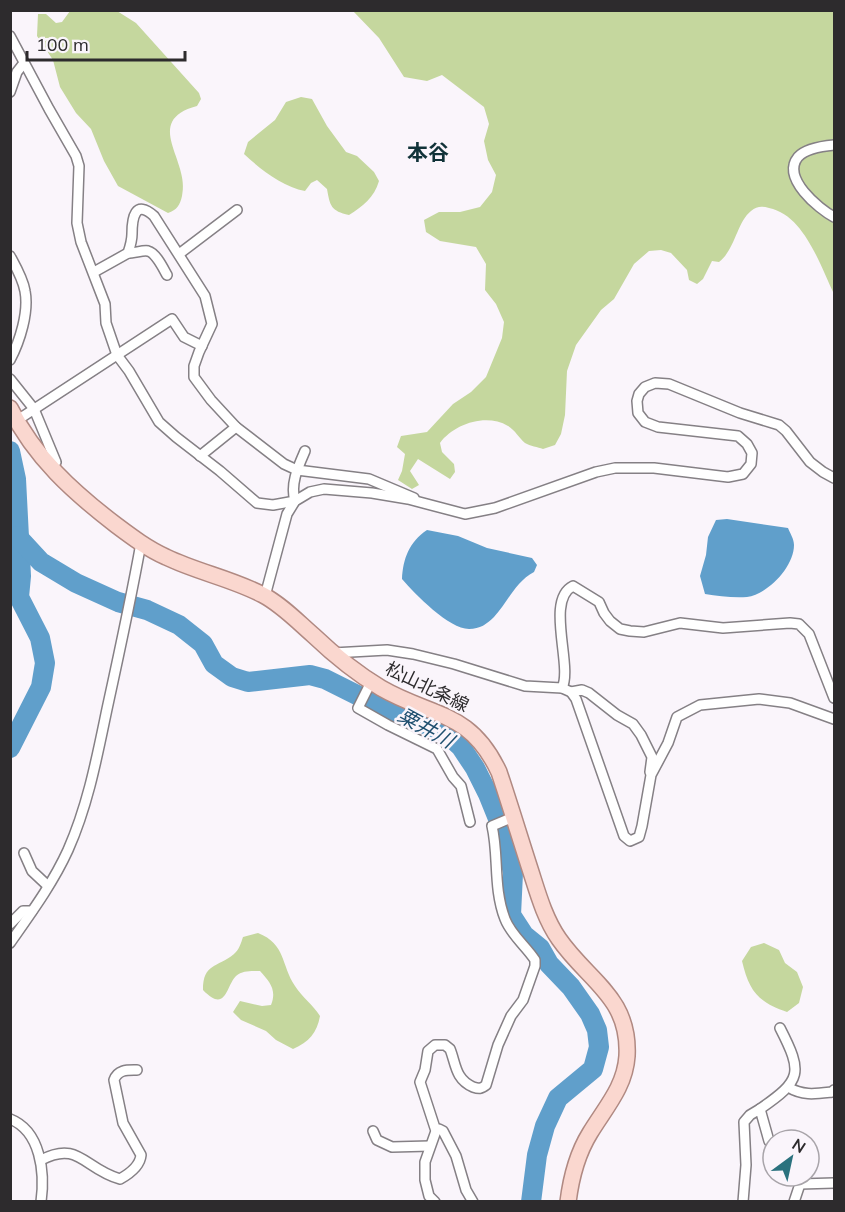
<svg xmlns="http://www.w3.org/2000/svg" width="845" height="1212" font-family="Mulish,'Noto Sans JP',sans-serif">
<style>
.green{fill:#c5d79e}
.water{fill:#609fcb}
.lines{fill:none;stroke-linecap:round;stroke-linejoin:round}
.river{stroke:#609fcb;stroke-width:20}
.minor-casing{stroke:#858085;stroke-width:12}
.primary-casing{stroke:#b08982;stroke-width:18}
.minor{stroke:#fff;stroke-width:9}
.primary{stroke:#fad7cf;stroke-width:15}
.labels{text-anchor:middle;stroke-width:5;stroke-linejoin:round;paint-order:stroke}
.street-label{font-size:18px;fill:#2d2b2d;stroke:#faf5fb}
.water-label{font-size:20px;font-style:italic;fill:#1f4f6f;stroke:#faf5fb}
.quarter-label{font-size:21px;font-weight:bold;fill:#103238;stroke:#faf5fb}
</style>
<rect width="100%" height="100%" fill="#faf5fb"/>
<!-- green -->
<g class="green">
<path d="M70,11H117L136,23L199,93L201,99L197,106C141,121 191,161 182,196C180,205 177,210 168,213L118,186L104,161L91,129L76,113L60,87L53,60L37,36L38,14H46L56,23L62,22Z"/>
<path d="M353,11H834V294C820,265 804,215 769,208C762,206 757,206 751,211C737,222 735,250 719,262L712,261L703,279L697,284L689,280L687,270L671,253L661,250L649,251L634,264L614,299L601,310L576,345L567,371L565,415L561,434L555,445L543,449C538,447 530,446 525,443C519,438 515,430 508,426C486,413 454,424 440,443L442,452L454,464L455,472L450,479L418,459L410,471L419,485L412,489L398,480L402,471L405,454L397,447L401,436L427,432L453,404L471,392L486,377L502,338L504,322L496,304L485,290L486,264L476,247L440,241L426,232L424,220L439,212H460L480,207L492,192L496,175L488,160L484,141L489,124L484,107L442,75L427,81L404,77L379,38Z"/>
<path d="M301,97L312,99L327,126L346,152L357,156L374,172L379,181C374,198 363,206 349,215C331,211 330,206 327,189L317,180L311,183L305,191C283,187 260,169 244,154L248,142L275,120L286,102Z"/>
<path d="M258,933C286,944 281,965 295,986C302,997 313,1005 320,1016C317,1033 309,1042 293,1049L276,1040L266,1031L241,1020L233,1012L240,1001L262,1006L271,1005C277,990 270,982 260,971C252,971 243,970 236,976C226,986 226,1014 203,990C203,963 217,968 234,954C239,950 241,943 243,937Z"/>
<path d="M764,943L779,950L785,963L797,972L803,987L799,1003L787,1012C758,1002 749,991 742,961L751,947Z"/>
</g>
<!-- water -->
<g class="water">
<path d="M727,519L788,528C790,533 794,539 794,545C794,567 768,594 747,597C733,598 718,596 705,594L700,576L706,555L708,537L716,520Z"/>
<path d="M427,530L458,536L487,548L532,558L537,565L534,572C515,582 508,602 494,617C487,624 480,629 469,629C449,629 415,594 402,579C403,559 409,542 427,530Z"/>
</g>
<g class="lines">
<!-- river -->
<g class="river">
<path d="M10,451L16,479L21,576L19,597L40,638L45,663L41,687L10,748"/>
<path d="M17,536L41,562L76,583L118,602L147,610L179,625L203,644L214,664L232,677L248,682L310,675L325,679L381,707L435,728L448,735L461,747L475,768L488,794L505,836L513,873L511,915L524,935L540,948L549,964L571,987L590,1014L597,1030L599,1047L593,1069L558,1098L545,1126L537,1155L531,1202"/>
</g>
<!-- minor casing -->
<g class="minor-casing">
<g id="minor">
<path d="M10,36L49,109L76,156L79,166L77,223L81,242L105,304L106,323L117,355L129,371L159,422L176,437L220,471L257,503L273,505L295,501"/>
<path d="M10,92L17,72L24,63"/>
<path d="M834,145C823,146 806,148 798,157C781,178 819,209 834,217"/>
<path d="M128,253C135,253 143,250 148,251C156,253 163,268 167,275"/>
<path d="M179,254L237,210"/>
<path d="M10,256C16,267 23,279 25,291C29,312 20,341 10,360"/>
<path d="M94,272L128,253C130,247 132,240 132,234C132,218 135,199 154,216L205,296L212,324L199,352L194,366V377L211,400L236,427L284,464L297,470L369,479L414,498"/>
<path d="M10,379L34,409L56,462L50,468"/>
<path d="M16,421L172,319L184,337L202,346"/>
<path d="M200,456L236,427"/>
<path d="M295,501C290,484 298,467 305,451"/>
<path d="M265,596L287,514L295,501L310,492L324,489L372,493L408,499L465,514L495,508L596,472L615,468H654L728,477L743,474L751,464L752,453L747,444L738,436L658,427L645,422L638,413L637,401L639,394L645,387L655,383L669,384L740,413L779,425L786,431L810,462L823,472L834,478"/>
<path d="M333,653L387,650L413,654L454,664L525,686L562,688L571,692L576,699L624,836L630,841L639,837L642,826L651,775L668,743L677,717L700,705L759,699L790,703L834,719"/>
<path d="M371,682L358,708L388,725L437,749L453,777L461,786L470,822"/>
<path d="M562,688C573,666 545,600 573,586L599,602L604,613L610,621L620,629L630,631L644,632L680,623L723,628L790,623L799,624L809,634L834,698"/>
<path d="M571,692L582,690L589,693L617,715L633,724L641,735L652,757L650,772"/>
<path d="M24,853L32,871L48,886"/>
<path d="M10,924L23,911H32"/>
<path d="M10,943C31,913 53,883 68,850C88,805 97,757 107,709C119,654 131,599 141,543"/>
<path d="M788,1087C803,1096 815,1094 832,1092L834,1090"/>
<path d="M760,1109C802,1080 803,1073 780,1028"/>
<path d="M10,1119C41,1131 45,1173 41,1202"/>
<path d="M373,1131L377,1140L392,1147L430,1146"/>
<path d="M436,1131L439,1129L443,1131L456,1156L466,1190L473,1202"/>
<path d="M41,1160C79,1140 84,1169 120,1179C129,1174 140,1166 141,1155L123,1123L114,1080C118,1069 128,1070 137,1070"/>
<path d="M800,1184L834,1183"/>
<path d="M435,1202L429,1196L425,1180V1162L436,1131L420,1082L425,1070L428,1051L435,1045H445L450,1049C456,1064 455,1079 473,1087C479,1089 481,1089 486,1085L498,1045L511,1016L523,1000L535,966V960C526,946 511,935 505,919C493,888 499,856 492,826L513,817"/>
<path d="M743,1202L746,1165L744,1122L750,1115L760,1109L769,1141L773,1146"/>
<path d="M794,1202L800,1184L798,1176"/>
</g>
</g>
<!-- primary casing -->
<g class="primary-casing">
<path id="primary" d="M10,408C35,458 73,492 116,525C132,537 148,549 166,557C197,572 233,579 263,595C282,605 298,622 313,635C334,655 356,673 381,688C433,718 470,710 499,772C510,805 520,838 531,872C538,894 545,919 559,939C588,981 630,997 627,1056C625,1087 605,1108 590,1133C577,1154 571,1178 568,1202"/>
</g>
<!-- minor -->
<use href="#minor" class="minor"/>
<!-- primary -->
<use href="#primary" class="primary"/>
</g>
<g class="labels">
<!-- street labels -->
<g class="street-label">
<text transform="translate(427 687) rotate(26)" y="6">松山北条線</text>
</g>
<!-- water labels -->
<g class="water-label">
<text transform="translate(426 728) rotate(29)" y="7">粟井川</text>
</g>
<!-- quarter labels -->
<g class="quarter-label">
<text x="428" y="160">本谷</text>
</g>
</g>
<!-- border -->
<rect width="845" height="1212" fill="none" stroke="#2d2b2d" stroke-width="24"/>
<!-- north arrow -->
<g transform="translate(791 1158) rotate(33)"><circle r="28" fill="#faf5fb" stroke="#a8a4a9" stroke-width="1.5"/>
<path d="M0-4.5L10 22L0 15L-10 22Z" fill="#2b727e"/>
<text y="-9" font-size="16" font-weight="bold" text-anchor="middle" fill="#2d2b2d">N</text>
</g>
<!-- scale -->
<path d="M27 51v9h158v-9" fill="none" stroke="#2d2b2d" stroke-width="3"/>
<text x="36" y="51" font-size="18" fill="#2d2b2d" stroke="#faf5fb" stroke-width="4.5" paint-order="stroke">100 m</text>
</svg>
